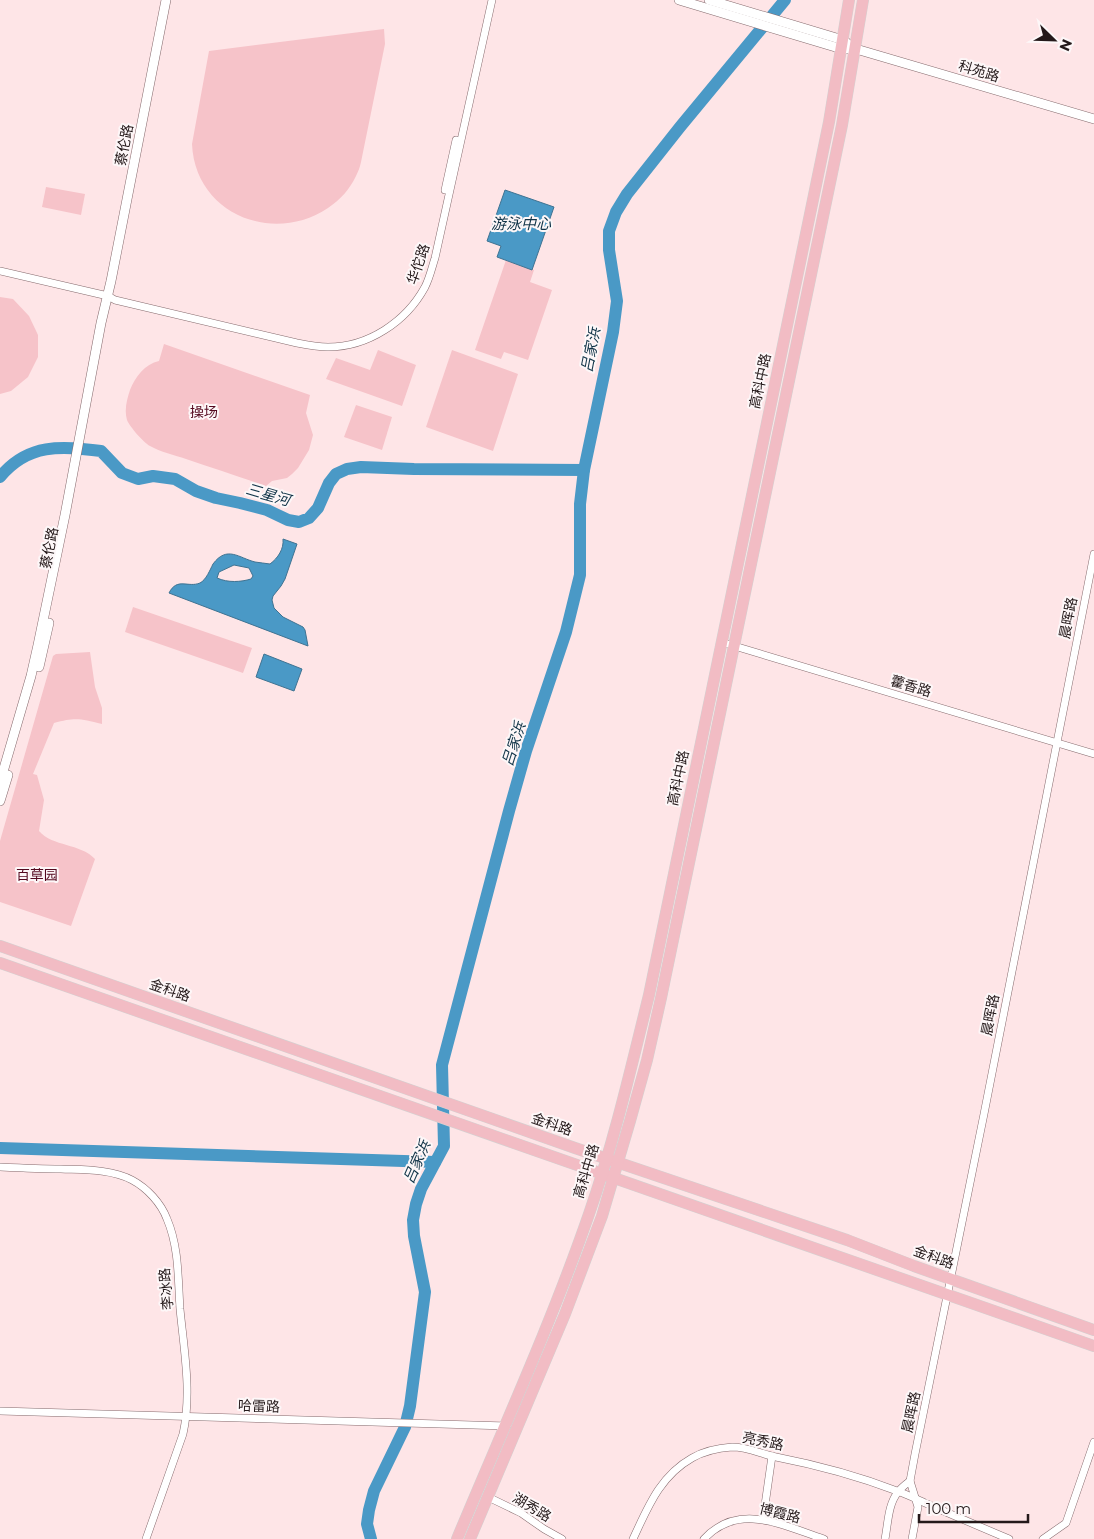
<svg xmlns="http://www.w3.org/2000/svg" width="1094" height="1539" font-family="Montserrat,'Noto Sans SC',sans-serif">
<style>
.green{fill:#f6c3c9}
.water{fill:#4a99c6;stroke:#3f7392;fill-rule:evenodd}
.lines{fill:none;stroke-linecap:round;stroke-linejoin:round}
.river{stroke:#4a99c6;stroke-width:12}
.minor-casing{stroke:#856a6d;stroke-width:8}
.tertiary-casing{stroke:#856a6d;stroke-width:10}
.primary-casing{stroke:#d3d1d1;stroke-width:12}
.minor{stroke:#fff;stroke-width:7}
.tertiary{stroke:#fff;stroke-width:9}
.primary{stroke:#f2bcc4;stroke-width:11}
.labels{text-anchor:middle;stroke-width:4;stroke-linejoin:round;paint-order:stroke}
.street-label{font-size:14px;fill:#24191a;stroke:#fdf7f8}
.park-label{font-size:14px;fill:#54091f;stroke:#fdf7f8}
.water-label{font-size:15px;font-style:italic;fill:#103347;stroke:#fdf7f8}
</style>
<rect width="100%" height="100%" fill="#fee5e7"/>
<!-- green -->
<g class="green">
<path d="M384,29L385,44L361,162C360,167 358,172 356,176C350,189 340,200 328,208C273,245 195,214 192,144L209,51Z"/>
<path d="M46,187L85,194L81,215L42,207Z"/>
<path d="M506,260L534,270L530,282L552,290L528,360L504,352L501,359L475,350Z"/>
<path d="M0,297L13,299L29,316L38,335V357L28,377L11,391L0,394Z"/>
<path d="M164,344L310,395L306,413L313,435L309,450L298,468L292,474L287,478L272,481L266,486C240,477 213,468 186,459C175,455 160,452 150,446C143,442 130,427 127,420C124,410 127,399 130,390C135,377 145,364 159,361Z"/>
<path d="M378,350L416,365L402,406L326,379L336,358L370,370Z"/>
<path d="M452,350L518,374L493,451L426,427Z"/>
<path d="M356,405L392,417L382,450L344,437Z"/>
<path d="M133,607L252,648L243,673L125,632Z"/>
<path d="M90,652L95,687L102,708V724C81,719 76,717 54,723L33,774L37,775L44,800L39,831C53,847 80,843 95,859L71,926L0,902V841L53,656L56,654Z"/>
</g>
<!-- water -->
<g class="water">
<path d="M505,190L554,207L532,270L497,257L501,246L487,241Z"/>
<path d="M283,539L297,544L285,579L281,586L273,596L272,600L274,608L283,617L303,627L305,630L308,646L169,593C177,577 188,588 200,583C206,580 210,570 213,564C227,545 239,558 255,562C260,563 265,563 270,564C278,558 284,549 283,539ZM234,565L249,568L253,576L251,579C241,582 228,583 217,578L219,572Z"/>
<path d="M264,654L302,669L294,691L256,677Z"/>
</g>
<g class="lines">
<!-- river -->
<g class="river">
<path d="M0,477C28,443 61,446 101,451L122,473L138,479L153,476L175,479L196,491L216,498L240,503L267,510L288,520L299,522L309,518L318,508L329,483L336,474L347,469L361,467L414,469L584,470"/>
<path d="M0,1148L435,1162"/>
<path d="M371,1539L367,1524L369,1510L374,1491L405,1427L410,1406L425,1292L414,1236L413,1220L416,1204L421,1189L444,1146L442,1065L509,811L526,751L566,632L580,575V504L584,470L613,332L617,301L609,250V231L616,212L627,194L680,127L785,0"/>
</g>
<!-- minor casing -->
<g class="minor-casing">
<g id="minor">
<path d="M445,190L456,140"/>
<path d="M0,271L108,296L115,300L297,343C307,345 317,347 328,347C368,347 406,322 425,287C430,277 432,267 435,258L492,0"/>
<path d="M721,642L1094,754"/>
<path d="M0,1167C20,1168 41,1169 61,1169C84,1170 111,1169 132,1180C147,1188 161,1203 167,1219C179,1247 178,1279 180,1309C184,1350 192,1393 183,1434L146,1539"/>
<path d="M0,1411L507,1426"/>
<path d="M488,1497L521,1513L544,1529L562,1539"/>
<path d="M763,1519L772,1456"/>
<path d="M633,1539C648,1507 660,1476 692,1458C704,1451 718,1448 732,1447C748,1447 761,1454 776,1457C817,1465 858,1476 897,1491C909,1495 920,1501 932,1506C957,1517 983,1528 1009,1539"/>
<path d="M704,1539C739,1501 784,1526 824,1539"/>
<path d="M885,1539C888,1524 888,1504 898,1492C901,1488 906,1484 910,1481"/>
<path d="M912,1539L918,1507L910,1481L915,1454L984,1114L1094,554"/>
<path d="M1043,1539L1066,1523L1094,1442"/>
</g>
</g>
<!-- tertiary casing -->
<g class="tertiary-casing">
<g id="tertiary">
<path d="M679,0L842,49H856L1094,119"/>
<path d="M709,0L843,40L847,43"/>
<path d="M39,667L49,623"/>
<path d="M0,782L31,676L38,645L65,515L101,323L111,281L166,0"/>
<path d="M0,801L8,775"/>
</g>
</g>
<!-- primary casing -->
<g class="primary-casing">
<g id="primary">
<path d="M0,946L575,1148L847,1240L914,1266L1094,1330"/>
<path d="M0,963L1094,1346"/>
<path d="M457,1539C502,1431 551,1324 589,1214C614,1142 631,1068 649,995L829,122L849,0"/>
<path d="M470,1539L565,1314L602,1216L630,1121L647,1060L661,998L842,125L863,0"/>
</g>
</g>
<!-- minor -->
<use href="#minor" class="minor"/>
<!-- tertiary -->
<use href="#tertiary" class="tertiary"/>
<!-- primary -->
<use href="#primary" class="primary"/>
</g>
<g class="labels">
<!-- street labels -->
<g class="street-label">
<text transform="translate(979 71) rotate(17)" y="5">科苑路</text>
<text transform="translate(124 145) rotate(-79)" y="5">蔡伦路</text>
<text transform="translate(418 264) rotate(-71)" y="5">华佗路</text>
<text transform="translate(760 381) rotate(-78)" y="5">高科中路</text>
<text transform="translate(49 548) rotate(-79)" y="5">蔡伦路</text>
<text transform="translate(1068 618) rotate(-79)" y="5">晨晖路</text>
<text transform="translate(911 686) rotate(17)" y="5">藿香路</text>
<text transform="translate(678 778) rotate(-78)" y="5">高科中路</text>
<text transform="translate(170 990) rotate(19)" y="5">金科路</text>
<text transform="translate(990 1015) rotate(-79)" y="5">晨晖路</text>
<text transform="translate(552 1124) rotate(19)" y="5">金科路</text>
<text transform="translate(586 1171) rotate(-73)" y="5">高科中路</text>
<text transform="translate(934 1257) rotate(20)" y="5">金科路</text>
<text transform="translate(166 1289) rotate(-95)" y="5">李冰路</text>
<text transform="translate(259 1406) rotate(2)" y="5">哈雷路</text>
<text transform="translate(911 1412) rotate(-78)" y="5">晨晖路</text>
<text transform="translate(763 1441) rotate(12)" y="5">亮秀路</text>
<text transform="translate(532 1507) rotate(31)" y="5">湖秀路</text>
<text transform="translate(780 1513) rotate(14)" y="5">博霞路</text>
</g>
<!-- park labels -->
<g class="park-label">
<text x="204" y="417">操场</text>
<text x="37" y="880">百草园</text>
</g>
<!-- water labels -->
<g class="water-label">
<text x="521" y="229">游泳中心</text>
<text transform="translate(591 350) rotate(-79)" y="5">吕家浜</text>
<text transform="translate(268 495) rotate(16)" y="5">三星河</text>
<text transform="translate(514 744) rotate(-72)" y="5">吕家浜</text>
<text transform="translate(417 1162) rotate(-66)" y="5">吕家浜</text>
</g>
</g>
<!-- north arrow -->
<g transform="translate(1054 40) rotate(113)" stroke="#fdf7f8" stroke-width="4" paint-order="stroke">
<path d="M0-4L9 19L0 12L-9 19Z" fill="#24191a"/>
<text y="-8" font-size="14" font-weight="bold" text-anchor="middle" fill="#24191a">N</text>
</g>
<!-- scale -->
<path d="M919 1514v8h109v-8" fill="none" stroke="#24191a" stroke-width="2.5"/>
<text x="926" y="1514" font-size="15" fill="#24191a" stroke="#fdf7f8" stroke-width="4" paint-order="stroke">100 m</text>
</svg>
